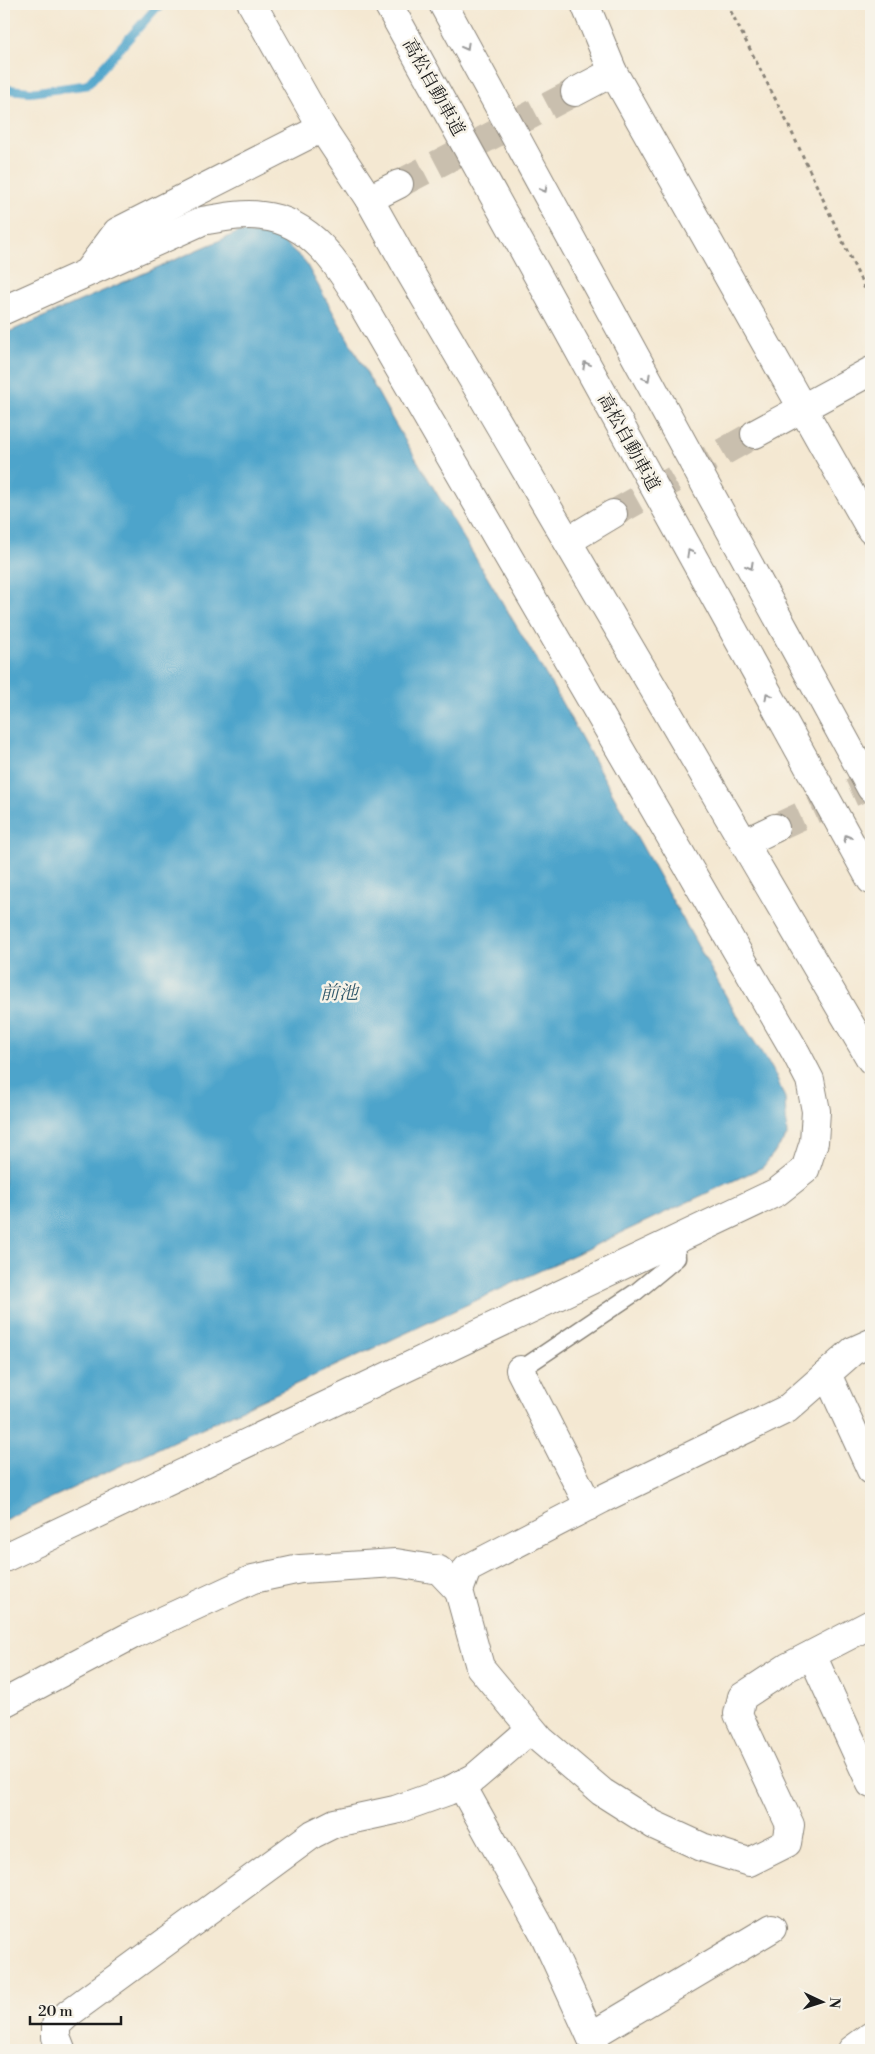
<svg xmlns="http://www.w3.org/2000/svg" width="875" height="2054" font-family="'Libre Bodoni','Noto Serif JP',serif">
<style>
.water{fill:#4ea4cb;stroke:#356074}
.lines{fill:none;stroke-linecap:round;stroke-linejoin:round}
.stream{stroke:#4ea4cb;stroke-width:9}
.street-tunnel{stroke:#c9bfae;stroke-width:28;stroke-dasharray:28 14;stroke-linecap:butt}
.lane-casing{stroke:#888277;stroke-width:19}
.street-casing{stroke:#888277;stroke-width:30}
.highway-casing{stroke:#888277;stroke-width:30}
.path{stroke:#888277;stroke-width:3;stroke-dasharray:4 4;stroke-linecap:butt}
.lane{stroke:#fff;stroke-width:16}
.street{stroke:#fff;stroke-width:28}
.highway{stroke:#fff;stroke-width:28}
.oneway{stroke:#999}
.labels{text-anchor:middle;stroke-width:5;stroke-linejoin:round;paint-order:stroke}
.street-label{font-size:18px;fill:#1c1c1c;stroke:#f7f3e8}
.water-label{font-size:19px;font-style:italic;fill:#32596b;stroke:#f7f3e8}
</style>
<rect width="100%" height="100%" fill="#f7f3e8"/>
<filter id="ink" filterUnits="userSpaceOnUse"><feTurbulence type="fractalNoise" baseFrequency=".02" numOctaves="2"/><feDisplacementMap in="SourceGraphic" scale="10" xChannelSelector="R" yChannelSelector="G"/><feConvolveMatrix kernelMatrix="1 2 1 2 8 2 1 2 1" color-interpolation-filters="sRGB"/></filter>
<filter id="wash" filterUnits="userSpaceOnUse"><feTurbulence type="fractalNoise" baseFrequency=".0096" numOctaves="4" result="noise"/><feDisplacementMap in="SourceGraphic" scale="20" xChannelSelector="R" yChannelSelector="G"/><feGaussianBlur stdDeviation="1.12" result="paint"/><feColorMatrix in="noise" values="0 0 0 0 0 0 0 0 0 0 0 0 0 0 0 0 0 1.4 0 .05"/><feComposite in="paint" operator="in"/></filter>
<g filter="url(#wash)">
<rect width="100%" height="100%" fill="#f4e8d2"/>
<!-- water -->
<path class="water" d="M239,232L278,237L304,260L394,422L553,687L735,1012L773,1070L785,1098L787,1136L763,1167L4,1520V334Z"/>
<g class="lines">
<!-- stream -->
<path class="stream" d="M4,89L34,92L87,85L156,8L162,4"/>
</g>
</g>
<g filter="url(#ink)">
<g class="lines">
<!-- street-tunnel -->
<g class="street-tunnel">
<path d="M399,184L575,92"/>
<path d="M613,514L755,434"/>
<path d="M775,828L871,784"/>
</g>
<!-- lane casing -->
<g class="lane-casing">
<path id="lane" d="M520,1370L636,1292L677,1258L676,1240"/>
</g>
<!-- street casing -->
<g class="street-casing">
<g id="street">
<path d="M252,4L322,128L369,199L411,274L871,1060"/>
<path d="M585,4L613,72L871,530"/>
<path d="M575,92L613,72"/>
<path d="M369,199L399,184"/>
<path d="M88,271L117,232L322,128"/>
<path d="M4,310L202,221C221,218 242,213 262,216C312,221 340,267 363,306L796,1053L810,1080L816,1111L814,1142L805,1170L777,1192L4,1558"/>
<path d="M755,434L871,371"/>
<path d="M568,541L613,514"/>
<path d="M744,843L775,828"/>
<path d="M871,1343L853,1351L787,1409L602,1499L467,1569L459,1591L480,1667L541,1740L602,1792L654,1825L702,1847L749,1862L787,1843L790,1825L738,1714L742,1697L788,1667L871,1624"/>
<path d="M520,1370L589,1506"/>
<path d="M827,1374L871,1470"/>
<path d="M812,1655L871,1784"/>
<path d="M4,1703L134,1634L253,1579L300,1569L396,1563L439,1570L459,1591"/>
<path d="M461,1784L543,1932L597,2050"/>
<path d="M591,2036L772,1928"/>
<path d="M61,2050L56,2037V2025L69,2013L313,1834L335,1823L395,1810L448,1791L474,1778L531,1729"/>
<path d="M852,2050L871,2036"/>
</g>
</g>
<!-- highway casing -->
<g class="highway-casing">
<g id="highway">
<path d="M388,4L871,880"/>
<path d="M443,4L871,788"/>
</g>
</g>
<!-- path -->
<path class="path" d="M727,4L787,122L871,302"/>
<!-- lane -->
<use href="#lane" class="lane"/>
<!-- street -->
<use href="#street" class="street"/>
<!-- highway -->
<use href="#highway" class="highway"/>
</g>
<!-- one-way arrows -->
<defs><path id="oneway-chevron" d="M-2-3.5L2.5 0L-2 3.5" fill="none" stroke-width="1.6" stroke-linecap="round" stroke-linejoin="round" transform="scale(1.25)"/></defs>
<g class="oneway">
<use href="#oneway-chevron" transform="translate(466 47) rotate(61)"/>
<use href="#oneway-chevron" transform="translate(544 189) rotate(61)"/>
<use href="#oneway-chevron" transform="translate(586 365) rotate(-119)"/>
<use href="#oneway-chevron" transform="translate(647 378) rotate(61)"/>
<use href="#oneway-chevron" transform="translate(690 553) rotate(-119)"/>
<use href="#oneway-chevron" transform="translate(750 566) rotate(61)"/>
<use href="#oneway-chevron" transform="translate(768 696) rotate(-119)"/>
<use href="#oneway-chevron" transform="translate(847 838) rotate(-120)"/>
</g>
</g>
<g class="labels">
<!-- street labels -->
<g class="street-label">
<text transform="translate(434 87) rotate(61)" y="6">高松自動車道</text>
<text transform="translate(629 442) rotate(61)" y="6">高松自動車道</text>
</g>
<!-- water labels -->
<g class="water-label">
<text x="339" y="999">前池</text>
</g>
</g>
<!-- margin -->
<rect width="875" height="2054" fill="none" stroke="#f7f3e8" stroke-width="20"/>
<!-- north arrow -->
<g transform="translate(822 2002) rotate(94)" stroke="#f7f3e8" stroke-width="4" paint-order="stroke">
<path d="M0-4L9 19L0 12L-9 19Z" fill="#1c1c1c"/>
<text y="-8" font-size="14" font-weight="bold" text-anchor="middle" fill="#1c1c1c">N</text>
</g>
<!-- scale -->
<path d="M30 2016v8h91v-8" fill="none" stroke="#1c1c1c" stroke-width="2.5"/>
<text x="38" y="2016" font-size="15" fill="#1c1c1c" stroke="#f7f3e8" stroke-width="4" paint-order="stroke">20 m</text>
</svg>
